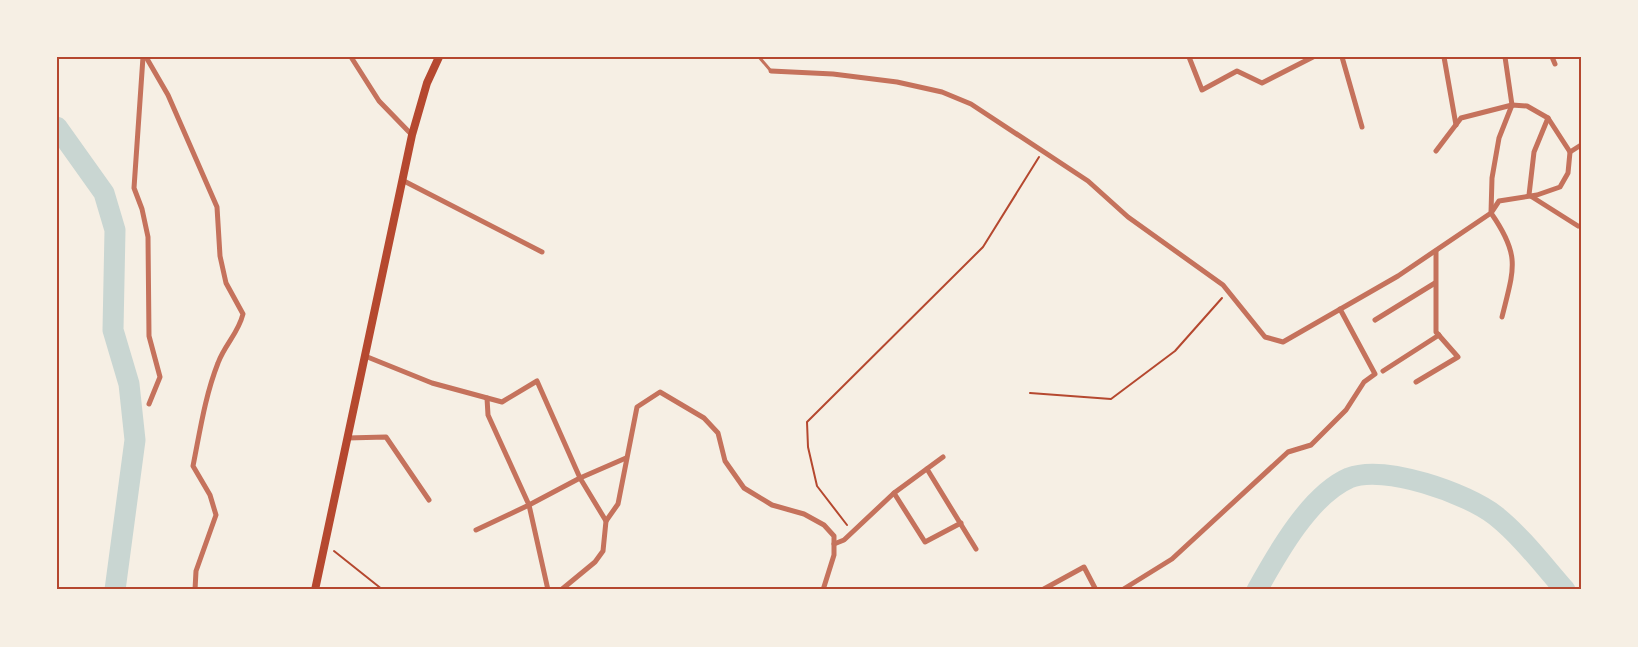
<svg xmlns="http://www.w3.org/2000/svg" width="1638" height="647" font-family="Arial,sans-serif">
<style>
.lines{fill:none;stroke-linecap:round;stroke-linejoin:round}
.river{stroke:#c9d6d2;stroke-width:21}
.path{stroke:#b5482f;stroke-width:2}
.service{stroke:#c5725c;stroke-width:3}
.minor{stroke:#c5725c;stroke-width:5}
.secondary{stroke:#b5482f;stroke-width:8}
.neatline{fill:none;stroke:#b5482f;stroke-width:2}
</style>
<rect width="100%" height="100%" fill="#f6efe4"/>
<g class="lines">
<!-- river -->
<g class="river">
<path d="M57,127L104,193L115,230L113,330L129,384L135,440L115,590"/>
<path d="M1257,590C1277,554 1310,495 1349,478C1384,464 1467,493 1496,516C1522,537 1543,565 1565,590"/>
</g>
<!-- path -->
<g class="path">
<path d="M1030,393L1111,399L1175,351L1222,298"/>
<path d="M847,525L817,486L808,447L807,422L983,247L1039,157"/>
<path d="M334,551L383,590"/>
</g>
<!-- service -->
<path class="service" d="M759,57L771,71"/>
<!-- minor -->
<g class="minor">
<path d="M143,57L134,188L142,209L148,237L149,336L160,377L149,404"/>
<path d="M146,57L168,95L217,207L220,256L226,283L243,314C238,334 225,344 218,363C205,396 200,431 193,466L210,495L216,515L196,571L195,590"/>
<path d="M351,57L379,101L412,135"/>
<path d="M1189,57L1202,90L1237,71L1262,83L1313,57"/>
<path d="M1342,57L1362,127"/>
<path d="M1444,57L1456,125"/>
<path d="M1552,57L1555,64"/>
<path d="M771,71L833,74L897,82L942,92L971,104L1088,181L1128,217L1223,285L1265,337L1283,342L1398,276L1491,213L1492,178L1499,138L1512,105L1505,57"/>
<path d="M1548,118L1534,152L1529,195L1578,226"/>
<path d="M1436,151L1461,118L1512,105L1527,106L1548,118L1570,152L1581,145"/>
<path d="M402,180L542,252"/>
<path d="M1502,317C1514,268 1521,256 1491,213L1499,201L1537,195L1560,187L1568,173L1570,152"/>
<path d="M1375,320L1435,283"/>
<path d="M365,356L432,383L502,402L537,381L580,478L529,505L548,590"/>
<path d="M1383,371L1439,335"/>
<path d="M1416,382L1458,357L1436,332V251"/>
<path d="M347,438L386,437L429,500"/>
<path d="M927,469L976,549"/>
<path d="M894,493L925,542L961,523"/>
<path d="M606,521L580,478L626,458"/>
<path d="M476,530L529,505L488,415L487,398"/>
<path d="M834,544L844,540L894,493L943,457"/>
<path d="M561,590L595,562L603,551L606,521L618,504L637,407L660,392L704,418L718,433L725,461L744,488L772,505L804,514L824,525L834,536V555L823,590"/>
<path d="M1042,590L1084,567L1096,590"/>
<path d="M1122,590L1172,559L1288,452L1311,445L1346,410L1364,382L1375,374L1340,309"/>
</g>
<!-- secondary -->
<path class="secondary" d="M315,590L412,135L427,83L439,57"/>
</g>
<!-- border -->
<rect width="1638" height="647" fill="none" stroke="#f6efe4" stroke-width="117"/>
<rect x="58" y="58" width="1522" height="530" class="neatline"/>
</svg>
